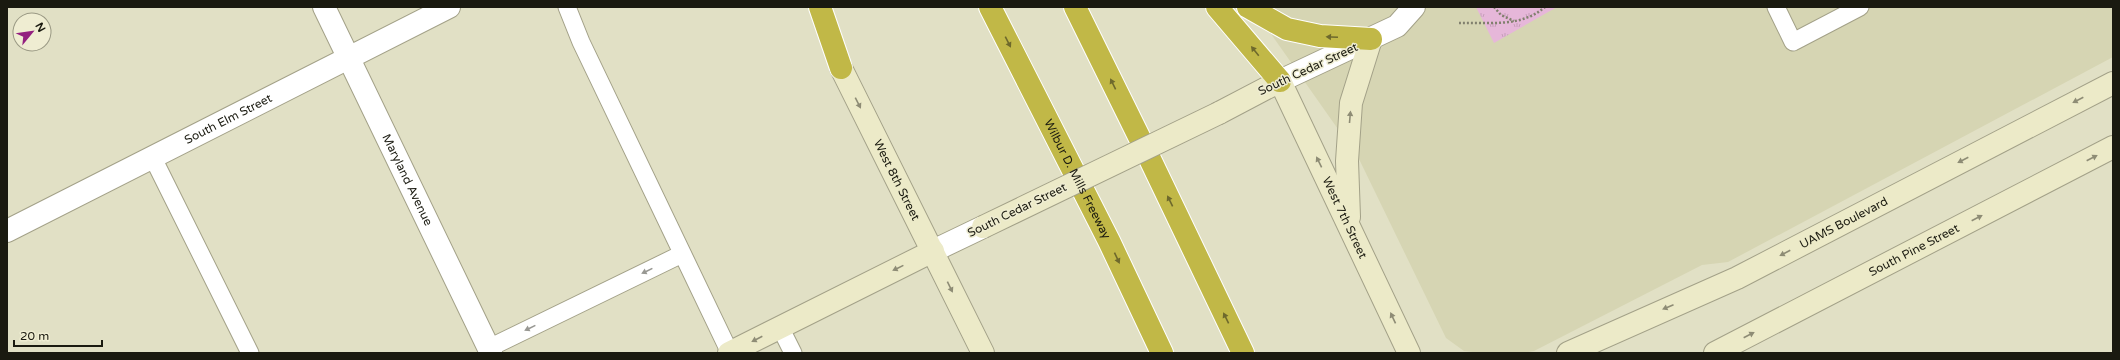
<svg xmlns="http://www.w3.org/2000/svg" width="2120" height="360" font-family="'Varela Round',sans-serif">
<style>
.built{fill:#d6d5b3}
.grass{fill:url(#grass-tufts)}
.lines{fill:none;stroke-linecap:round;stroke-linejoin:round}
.service-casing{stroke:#a3a188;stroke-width:19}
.minor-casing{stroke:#a3a188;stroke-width:24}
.tertiary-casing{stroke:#a3a188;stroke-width:24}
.secondary-casing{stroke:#a3a188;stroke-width:24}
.motorway-casing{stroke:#fff;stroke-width:24}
.path{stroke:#81806e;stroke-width:2.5;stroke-dasharray:2 2;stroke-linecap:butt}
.service{stroke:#fff;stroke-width:17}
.minor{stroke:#fff;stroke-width:22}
.tertiary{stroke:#fff;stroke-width:22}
.secondary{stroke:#eceac8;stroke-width:22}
.motorway{stroke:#c1b847;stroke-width:22}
.secondary-bridge-casing{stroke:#a3a188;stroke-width:24;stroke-linecap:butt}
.secondary-bridge{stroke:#eceac8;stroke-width:22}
.oneway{fill:#6e692c}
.oneway2{fill:#8e8c75}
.oneway3{fill:#989893}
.labels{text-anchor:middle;stroke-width:3;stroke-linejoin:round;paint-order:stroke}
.street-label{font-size:12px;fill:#1a1a10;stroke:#efedd2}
</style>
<defs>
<pattern id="grass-tufts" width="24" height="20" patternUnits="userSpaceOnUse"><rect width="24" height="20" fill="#e6b7d9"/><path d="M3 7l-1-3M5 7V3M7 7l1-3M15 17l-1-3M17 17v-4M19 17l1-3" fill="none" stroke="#c59db9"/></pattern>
</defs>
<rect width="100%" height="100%" fill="#e1e0c5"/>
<!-- built -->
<path class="built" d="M1252,7H2113V57L1728,262L1702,265L1534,351L1523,353H1481L1464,351L1446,338L1359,159Z"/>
<!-- grass -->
<path class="grass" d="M1476,7H1557L1494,43Z"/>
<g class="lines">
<!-- service casing -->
<g class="service-casing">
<g id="service">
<path d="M567,7L581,42L730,353"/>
<path d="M1776,7L1793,42L1860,7"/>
<path d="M153,158L250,353"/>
<path d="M780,327L793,353"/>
<path d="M489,348L682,254"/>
</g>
</g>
<!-- minor casing -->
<g class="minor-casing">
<g id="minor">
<path id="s1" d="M324,7L491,353"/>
<path d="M1280,81L1397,26L1414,7"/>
<path id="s2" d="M7,231L449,7"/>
</g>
</g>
<!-- tertiary casing -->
<g class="tertiary-casing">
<path id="tertiary" d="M933,251L983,227"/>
</g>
<!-- secondary casing -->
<g class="secondary-casing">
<g id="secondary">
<path id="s3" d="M841,68L983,353"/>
<path id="s4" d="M1219,113L1280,81L1409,353"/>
<path d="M1349,217L1347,161L1351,103L1371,39"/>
<path d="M729,353L933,251"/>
<path id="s5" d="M1568,353L1737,278L2113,83"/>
<path id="s6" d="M1715,353L2113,147"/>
</g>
</g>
<!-- motorway casing -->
<g class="motorway-casing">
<g id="motorway">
<path d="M820,7L841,68"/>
<path id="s7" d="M990,7L1109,241L1162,353"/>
<path d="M1075,7L1149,157L1243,353"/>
<path d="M1217,7L1280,81"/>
<path d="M1248,7L1287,29L1320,36L1371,39"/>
</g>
</g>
<!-- path -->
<g class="path">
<path d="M1494,7L1501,15L1514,21"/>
<path d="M1459,23C1488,22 1521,28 1545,7"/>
</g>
<!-- service -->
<use href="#service" class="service"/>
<!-- minor -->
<use href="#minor" class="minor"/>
<!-- tertiary -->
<use href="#tertiary" class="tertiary"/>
<!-- secondary -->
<use href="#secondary" class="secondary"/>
<!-- motorway -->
<use href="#motorway" class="motorway"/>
<!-- secondary-bridge casing -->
<g class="secondary-bridge-casing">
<path id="secondary-bridge" d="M983,227L1219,113"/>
</g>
<!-- secondary-bridge -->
<use href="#secondary-bridge" class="secondary-bridge"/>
</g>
<!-- one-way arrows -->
<defs><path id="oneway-solid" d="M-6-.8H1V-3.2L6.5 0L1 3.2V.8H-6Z"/></defs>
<g class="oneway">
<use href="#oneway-solid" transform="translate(1332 37) rotate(-177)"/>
<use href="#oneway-solid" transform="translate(1008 42) rotate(63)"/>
<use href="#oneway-solid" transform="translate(1255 51) rotate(-129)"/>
<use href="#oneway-solid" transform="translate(1113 84) rotate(-116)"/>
<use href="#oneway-solid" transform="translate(1170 201) rotate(-116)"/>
<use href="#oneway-solid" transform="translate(1117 258) rotate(65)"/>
<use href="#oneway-solid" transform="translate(1226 318) rotate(-116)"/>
</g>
<g class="oneway2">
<use href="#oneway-solid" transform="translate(2078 100) rotate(153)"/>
<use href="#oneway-solid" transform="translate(858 103) rotate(63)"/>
<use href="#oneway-solid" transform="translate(1350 117) rotate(-85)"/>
<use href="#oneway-solid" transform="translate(2092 158) rotate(-27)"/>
<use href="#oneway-solid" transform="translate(1963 160) rotate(153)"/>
<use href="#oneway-solid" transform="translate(1319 162) rotate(-116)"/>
<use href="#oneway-solid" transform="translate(1977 218) rotate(-27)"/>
<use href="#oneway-solid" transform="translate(1785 253) rotate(152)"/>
<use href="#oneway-solid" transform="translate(898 268) rotate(154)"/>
<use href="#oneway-solid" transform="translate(950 287) rotate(64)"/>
<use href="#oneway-solid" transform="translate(1668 307) rotate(157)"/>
<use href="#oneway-solid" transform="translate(1393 318) rotate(-115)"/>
<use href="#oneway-solid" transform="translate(1749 335) rotate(-27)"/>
<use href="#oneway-solid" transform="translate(757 339) rotate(153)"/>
</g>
<g class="oneway3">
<use href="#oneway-solid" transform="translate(647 271) rotate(154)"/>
<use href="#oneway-solid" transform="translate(530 328) rotate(154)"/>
</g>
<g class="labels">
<!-- street labels -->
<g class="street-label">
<text transform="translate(1308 69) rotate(-25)" y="4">South Cedar Street</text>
<text dy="4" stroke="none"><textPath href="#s2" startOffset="248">South Elm Street</textPath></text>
<text dy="4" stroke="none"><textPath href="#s3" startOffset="125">West 8th Street</textPath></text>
<text dy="4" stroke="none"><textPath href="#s7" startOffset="193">Wilbur D. Mills Freeway</textPath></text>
<text dy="4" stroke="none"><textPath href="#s1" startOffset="192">Maryland Avenue</textPath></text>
<text transform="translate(1017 210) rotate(-26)" y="4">South Cedar Street</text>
<text dy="4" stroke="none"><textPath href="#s4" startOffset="220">West 7th Street</textPath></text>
<text dy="4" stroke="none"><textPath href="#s5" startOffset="305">UAMS Boulevard</textPath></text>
<text dy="4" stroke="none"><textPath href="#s6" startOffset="224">South Pine Street</textPath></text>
</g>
</g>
<!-- border -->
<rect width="2120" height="360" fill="none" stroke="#1a1a10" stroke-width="16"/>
<!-- north arrow -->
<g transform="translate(32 32) rotate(61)"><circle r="19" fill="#efedd2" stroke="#9a9984"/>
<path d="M0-3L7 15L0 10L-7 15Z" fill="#93207f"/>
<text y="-6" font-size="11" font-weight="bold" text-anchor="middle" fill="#1a1a10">N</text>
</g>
<!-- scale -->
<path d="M14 340v6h88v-6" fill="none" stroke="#1a1a10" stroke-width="2"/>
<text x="20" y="340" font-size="12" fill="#1a1a10" stroke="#efedd2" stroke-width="3" paint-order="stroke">20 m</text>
</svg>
